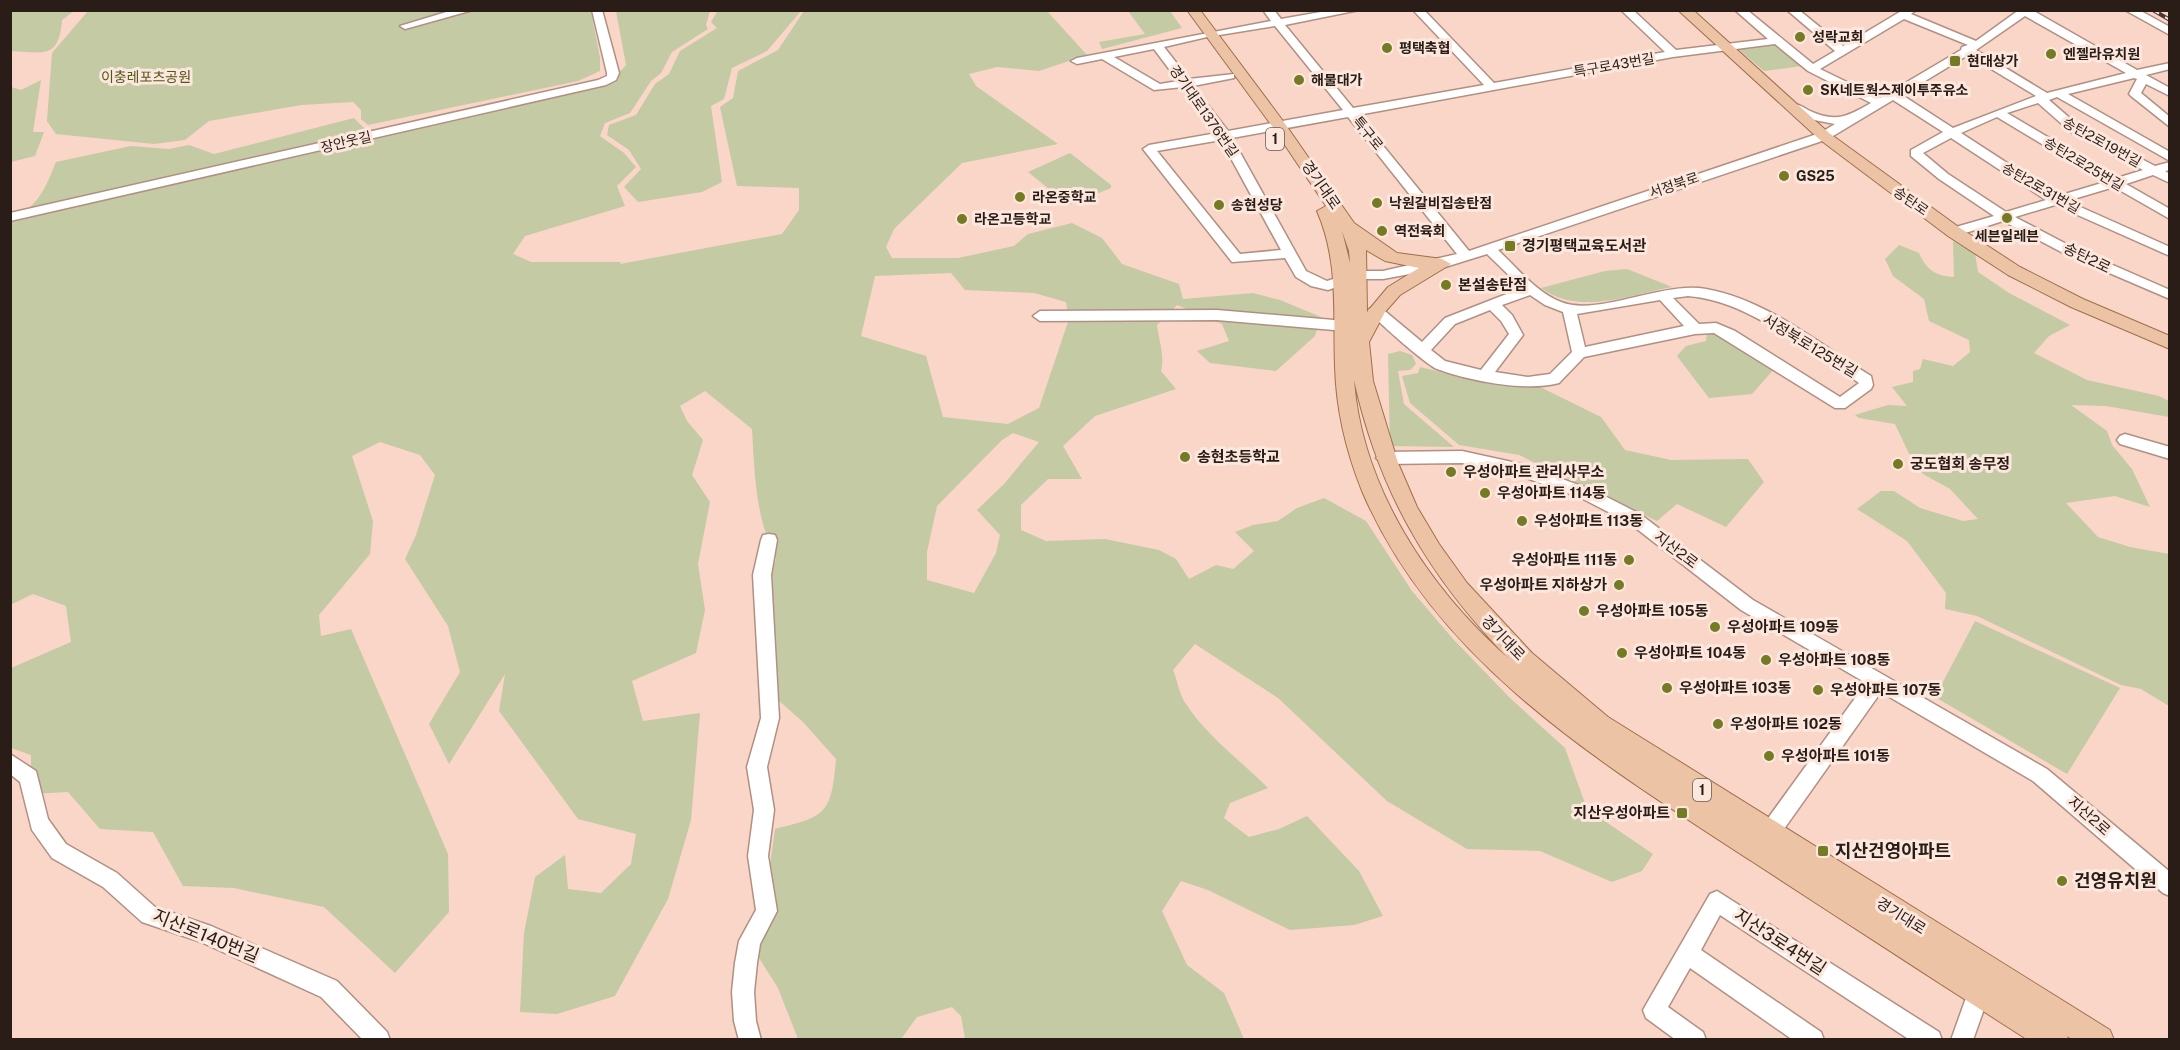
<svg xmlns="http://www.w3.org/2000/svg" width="2180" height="1050" font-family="'Public Sans','Noto Sans KR',sans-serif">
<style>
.green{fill:#c3caa4;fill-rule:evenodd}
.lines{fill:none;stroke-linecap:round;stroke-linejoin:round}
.minor-casing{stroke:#b19083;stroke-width:3}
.major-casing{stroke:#a06f4c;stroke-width:2}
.minor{fill:#fff;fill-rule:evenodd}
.major{fill:#ecc3a4;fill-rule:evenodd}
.rail-casing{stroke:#493832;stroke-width:4}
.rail{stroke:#fce7dd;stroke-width:2;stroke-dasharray:7;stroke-linecap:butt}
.poi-dot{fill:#757a24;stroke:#fce7dd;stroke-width:2}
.labels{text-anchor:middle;stroke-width:6;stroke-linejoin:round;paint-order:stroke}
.far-poi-label{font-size:14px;font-weight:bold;fill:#2a1d18;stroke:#fce7dd;text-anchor:start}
.far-street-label{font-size:14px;fill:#2a1d18;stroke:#fce7dd}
.far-park-label{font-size:14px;fill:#51581b;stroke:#fce7dd}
.shield{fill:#fce7dd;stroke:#695a53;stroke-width:1.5}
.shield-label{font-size:14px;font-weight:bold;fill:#2a1d18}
.street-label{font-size:15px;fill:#2a1d18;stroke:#fce7dd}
.poi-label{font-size:15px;font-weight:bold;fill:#2a1d18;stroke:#fce7dd;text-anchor:start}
.near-poi-label{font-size:18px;font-weight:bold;fill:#2a1d18;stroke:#fce7dd;text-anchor:start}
.near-street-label{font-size:18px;fill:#2a1d18;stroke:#fce7dd}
</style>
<rect width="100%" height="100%" fill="#f9d6c7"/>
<!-- green -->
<g class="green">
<path d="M10,11L11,10L74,11L62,20C59,61 41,52 11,51Z"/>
<path d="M88,11H591L600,58V71L578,81L368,125L361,119V110L353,102L301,105L209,121L185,140L154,144L56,134L47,121L52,53Z"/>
<path d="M616,11H710L706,25L708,29L672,52L661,73L651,81L630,113L605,123L600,136L624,153L636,167L617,186L625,206L525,236L513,254L531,262H621L620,264L782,234L799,210V188L737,186L720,107L733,98L738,71L778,50L804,11H1047L1087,55L1039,71L997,67L969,74L976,86L1058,144L962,163L894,229L886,247L892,258H958L1014,246L1028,234L1072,223L1102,238L1122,264L1179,284L1183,299L1253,293L1280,300L1321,317L1315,336L1276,371L1210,363L1197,351L1229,341L1222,324L1177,305L1157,325C1159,341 1165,357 1161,371L1176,389L1095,416L1063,446L1082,479H1048L1021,505V530L1046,541L1105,539L1159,550L1176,559L1189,579L1216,565L1233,569L1254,551L1235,532L1253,525L1278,521L1297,508L1324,498L1366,521L1412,591L1453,639L1510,698L1565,748L1587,809L1653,854L1642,871L1612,882L1540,851L1467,849L1387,801L1278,698L1195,644L1173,670C1177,680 1179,692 1184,701C1206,736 1239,759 1268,788L1230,803L1224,818L1249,837L1279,829L1307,816L1359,871L1383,916L1354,925L1290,930L1208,890L1181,881L1162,911L1187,965L1224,993L1244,1039H965L961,1016L952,1007L917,1017L901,1039H798L778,988L754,950L770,911V865L775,829C827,816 831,814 836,759L803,722L778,700L772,679L767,585L776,559C755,515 755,477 752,429L705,391L680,406L687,421L703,440L692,475L710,502L698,564L705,610L696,653L632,681L643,721L700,713L691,820L668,899L615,996L557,1014L520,1012L524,933L535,877L565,855L568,889L601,893L631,864L636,834L578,819L499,711L505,674L449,764L429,724L460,672L448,626L405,559L416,535L435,475L420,455L380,442L352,456L373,521L370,554L319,615L321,636L351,629L448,854L449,912L395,973L324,907L234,888L183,886L153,832L100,829L68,792L31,794V755L11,748V668L71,642L66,606L33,594L10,605L11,216C38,210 46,186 56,162L131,146L169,149L189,145L214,154L354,118L364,128L393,132L610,83L626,65ZM951,273L965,290L1034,293L1066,302L1069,319L1039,408L1008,424L943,417L926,356L861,336L875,276ZM1013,433L1039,442L1004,484L977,510L1000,535L996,553L974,593L927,580V552L937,506L1002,440Z"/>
<path d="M1128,11H1170L1182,28L1102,49L1099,42L1145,34Z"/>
<path d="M717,12L801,11L767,51L732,68L724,99L711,106L722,182L702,192L638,202L624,187L641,169L629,150L607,135L609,125L636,115L655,84L669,74L680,51L717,28L711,22Z"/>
<path d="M1775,43L1802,66L1764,71L1737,48Z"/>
<path d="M41,80L33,132H44L35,156L11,162V87L21,90Z"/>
<path d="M1070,153L1111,185V188L1069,205L1028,172Z"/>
<path d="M1953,241L1975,253L1978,272L2009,293L2070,325L2049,336L2034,353L2087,380L2159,396L2169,401V417L2106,406L2071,405L2107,431L2112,445L2132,469L2150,507L2115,496L2066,503L2098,537L2130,547L2169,554V706L2141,689L2121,685L1977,616L1945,609L1946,593L1907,541L1857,509L1881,491H1894L1920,508L1963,521L1978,519L1950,489L1923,474L1911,458L1895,424L1859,418L1855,415L1888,405L1907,406L1892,387L1913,382V371L1920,369L1923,359L1953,366L1970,352L1969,340L1929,321L1924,299L1893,276L1885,259L1899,245L1919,253C1926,270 1936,276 1954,277Z"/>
<path d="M1627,269L1672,287C1629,295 1579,316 1541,288L1605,271Z"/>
<path d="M1707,332L1720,333L1774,369L1752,394L1709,398L1677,356L1686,346L1706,341Z"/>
<path d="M1400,351L1412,355L1416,364L1410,370L1398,371L1404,404L1454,447L1390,446L1388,354Z"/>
<path d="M1420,367L1488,384L1538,386L1601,417L1625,450L1671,460L1748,459L1764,482L1726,527L1677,504L1657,521L1519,455L1459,445L1410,403L1402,376L1418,373Z"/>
<path d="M1975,621L2120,688L2067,774L1935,697Z"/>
</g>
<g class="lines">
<!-- minor casing -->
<g class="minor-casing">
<g id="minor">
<path d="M453,10H473L405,29L400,26Z"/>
<path d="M592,10H602L619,73L616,80L606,85L10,221V213L598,80L607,76V73Z"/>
<path d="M1263,10H1274L1281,19L1332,10H1359L1285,25L1353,108L1484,85L1413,10H1424L1494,83L1665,52L1621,10H1633L1676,50L1768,39L1735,10H1747L1813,64L1835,51L1787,10H1799L1843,46L1903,10H1916L1911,14L1976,41L2019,10H2032L2137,70L2170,63V69L2146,75L2170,88V96L2146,84L2141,93L2170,117V127L2131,96L2129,94L2137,79L2134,78L2068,94L2170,152V161L2057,97L2049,100L2080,127L2155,166L2170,162V170L2165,171L2170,174V183L2153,175L2126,184L2170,209V219L2114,187L2067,201L2170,247V256L2055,205L2015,217L2074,248L2170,290V299L2065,254L2003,221L1959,235H1949V229L1994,216L1939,179L1911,156V150L1943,132L1893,100L1828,139L1498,250C1517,268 1536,292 1561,302C1598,317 1662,281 1706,289C1767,300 1820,344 1871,376L1873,385L1871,389L1845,408H1835L1714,333L1695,334L1584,357L1559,383C1526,392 1470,381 1437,369C1427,365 1375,320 1368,310L1375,305L1380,307L1422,342L1445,318L1522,288L1487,254L1442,268L1383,279H1359L1328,290L1311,286L1296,277L1285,258L1232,262L1143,149L1149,145L1217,133L1183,87L1154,90L1102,59L1077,64L1071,61L1077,58L1271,21ZM2025,16L2126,73L2047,93L1976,50ZM1904,19L1968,45L1962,47L1961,50L1880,98L1820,69ZM1275,26L1343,110L1228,131L1193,86L1234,78V74L1189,79L1164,47L1207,37ZM1775,44L1808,71L1871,103C1847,117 1835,123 1808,110C1801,106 1797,103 1790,105V109L1809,119L1835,124L1820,133L1469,251L1358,115L1673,57ZM1154,49L1178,81L1160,84L1114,57ZM1968,55L2036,96L1953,128L1902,95ZM2038,103L2072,133L2143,170L2117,178L2007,113ZM1348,117L1457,254L1383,271H1358L1327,281L1306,271L1232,138ZM1997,117L2105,182L2058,196L1961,133ZM1951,138L2046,200L2006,212L1948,174L1923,153ZM1221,140L1281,250L1240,254L1157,151ZM1530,295L1545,305L1563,312L1572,352L1550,374L1528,377L1495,372L1523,335L1512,315L1502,305ZM1688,296C1737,300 1780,331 1820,358C1833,366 1847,374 1859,383L1840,397L1735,331L1716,323L1699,324L1673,298ZM1660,300L1684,326L1585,347L1577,314ZM1490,310L1501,321L1509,334L1481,370L1445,361L1431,350L1455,324Z"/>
<path d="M2125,10H2139L2170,27V35Z"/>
<path d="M1217,310L1357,322L1364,327L1357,332L1217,320L1040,321L1033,316L1040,311Z"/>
<path d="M2125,434L2170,447V459L2120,444L2117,440L2120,436Z"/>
<path d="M1462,451L1521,464L1595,491L1640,514L1753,600L2047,769L2170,872V896L2163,893L2033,781L1881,692L1772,846L1765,848L1758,846L1755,839L1758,832L1866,683L1741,610L1628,522L1583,499L1513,473L1462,463L1384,464L1376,458L1384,452Z"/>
<path d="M769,534L775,535L777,540L771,575L779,718L767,767L774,810L768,856L777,911L760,944L757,963L754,992L756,1021L761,1040H739L734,1021L732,992L735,963L739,941L756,910L748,856L754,810L747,767L761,718L753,575L761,540L763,535Z"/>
<path d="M10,754L36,771L48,819L66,844L117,873L155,907L211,926L337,981L387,1032L390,1040H363L321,997L201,942L142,922L103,887L52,858L32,830L20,782L10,774Z"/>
<path d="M1717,891L1939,1032L1942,1040H1910L1720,915L1701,950L1821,1032L1824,1040H1793L1690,968L1668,1007L1703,1032L1706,1040H1676L1646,1018L1643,1010L1710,894Z"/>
<path d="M1979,981L1987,984L1990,992L1973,1040H1951L1971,984Z"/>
</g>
</g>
<!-- major casing -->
<g class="major-casing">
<g id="major">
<path d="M1187,10H1200L1283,121L1354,223L1397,253L1442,259L1451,264L1400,295L1385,312L1369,342L1373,381L1398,463L1417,507L1439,544L1467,583L1532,653L1608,717L2110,1030L2114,1040H2073L2067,1036L2069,1040H2028C1936,981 1845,922 1753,862C1603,764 1436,664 1362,491C1346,451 1336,409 1335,366C1333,312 1339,261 1317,211L1326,206L1272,126ZM1342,231L1349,251L1350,263ZM1366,250L1385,261L1419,268L1388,287L1367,312ZM1354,380C1379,492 1429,577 1508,658C1429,588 1362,488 1354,380Z"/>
<path d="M1678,10H1693L1829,133L1960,228L2020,267L2083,299L2170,336V349L2071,307L2008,275L1948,236L1819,139Z"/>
</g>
</g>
<!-- minor -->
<use href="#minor" class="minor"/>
<!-- major -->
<use href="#major" class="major"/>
<!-- rail casing -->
<g class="rail-casing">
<path id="rail" d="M2153,10L2170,20"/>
</g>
<!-- rail -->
<use href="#rail" class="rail"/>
</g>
<!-- markers -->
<g class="poi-dot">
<circle cx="1800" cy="37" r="6"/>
<circle cx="1387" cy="48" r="6"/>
<circle cx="2051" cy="54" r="6"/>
<rect x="1949" y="55" width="12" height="12" rx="3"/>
<circle cx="1299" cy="80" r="6"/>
<circle cx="1808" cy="90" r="6"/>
<circle cx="1784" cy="176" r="6"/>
<circle cx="1020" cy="197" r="6"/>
<circle cx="1377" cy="203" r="6"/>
<circle cx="1219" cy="205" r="6"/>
<circle cx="2007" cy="218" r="6"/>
<circle cx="962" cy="219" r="6"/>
<circle cx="1382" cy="231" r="6"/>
<rect x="1504" y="240" width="12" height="12" rx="3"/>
<circle cx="1446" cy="285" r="6"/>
<circle cx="1185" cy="457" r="6"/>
<circle cx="1898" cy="464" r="6"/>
<circle cx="1451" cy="472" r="6"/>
<circle cx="1485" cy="493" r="6"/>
<circle cx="1522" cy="521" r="6"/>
<circle cx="1629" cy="560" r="6"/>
<circle cx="1619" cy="585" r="6"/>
<circle cx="1584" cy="611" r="6"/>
<circle cx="1715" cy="627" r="6"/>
<circle cx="1622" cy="653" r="6"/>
<circle cx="1766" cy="660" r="6"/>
<circle cx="1667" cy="688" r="6"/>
<circle cx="1818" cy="690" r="6"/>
<circle cx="1718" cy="724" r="6"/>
<circle cx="1769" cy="756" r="6"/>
<rect x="1676" y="807" width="12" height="12" rx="3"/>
<rect x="1817" y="845" width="12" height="12" rx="3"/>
<circle cx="2062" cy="881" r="6"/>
</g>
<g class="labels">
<!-- far-poi labels -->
<g class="far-poi-label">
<text x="1812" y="42">성락교회</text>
<text x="1399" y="53">평택축협</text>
<text x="2063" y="59">엔젤라유치원</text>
<text x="1967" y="66">현대상가</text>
<text x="1311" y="85">해물대가</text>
<text x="1820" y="95">SK네트웍스제이투주유소</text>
<text x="1796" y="181">GS25</text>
<text x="1032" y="202">라온중학교</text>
<text x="1389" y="208">낙원갈비집송탄점</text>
<text x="1231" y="210">송현성당</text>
<text x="974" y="224">라온고등학교</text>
<text x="1394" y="236">역전육회</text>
<text x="2007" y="241" text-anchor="middle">세븐일레븐</text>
</g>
<!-- far-street labels -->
<g class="far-street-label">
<text transform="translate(1614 65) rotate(-10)" y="5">특구로43번길</text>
<text transform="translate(1204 111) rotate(55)" y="5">경기대로1376번길</text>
<text transform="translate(1368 133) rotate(51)" y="5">특구로</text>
<text transform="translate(346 142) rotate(-13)" y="5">장안웃길</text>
<text transform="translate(2102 142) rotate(29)" y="5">송탄2로19번길</text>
<text transform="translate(2084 164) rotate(31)" y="5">송탄2로25번길</text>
<text transform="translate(1674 185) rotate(-19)" y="5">서정북로</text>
<text transform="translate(2041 188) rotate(30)" y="5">송탄2로31번길</text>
<text transform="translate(1911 201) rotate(35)" y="5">송탄로</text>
</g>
<!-- far-park labels -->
<g class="far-park-label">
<text x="146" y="82">이충레포츠공원</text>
</g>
<!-- shield labels -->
<g class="shield">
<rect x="1266" y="128" width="18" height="22" rx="4.5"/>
<rect x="1693" y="779" width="18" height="22" rx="4.5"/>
</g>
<g class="shield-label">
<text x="1275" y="144">1</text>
<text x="1702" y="795">1</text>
</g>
<!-- street labels -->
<g class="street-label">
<text transform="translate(1321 185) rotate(55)" y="5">경기대로</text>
<text transform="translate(2087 258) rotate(26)" y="5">송탄2로</text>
<text transform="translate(1810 346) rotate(31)" y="5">서정북로125번길</text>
<text transform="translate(1676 550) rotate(37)" y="5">지산2로</text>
<text transform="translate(1503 638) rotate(46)" y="5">경기대로</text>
<text transform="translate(2089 816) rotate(41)" y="5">지산2로</text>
<text transform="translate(1901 916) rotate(32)" y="5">경기대로</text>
</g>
<!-- poi labels -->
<g class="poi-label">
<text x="1522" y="251">경기평택교육도서관</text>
<text x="1458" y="290">본설송탄점</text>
<text x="1197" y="462">송현초등학교</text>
<text x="1910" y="469">궁도협회 송무정</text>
<text x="1463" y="477">우성아파트 관리사무소</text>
<text x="1497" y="498">우성아파트 114동</text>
<text x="1534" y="526">우성아파트 113동</text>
<text x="1617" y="565" text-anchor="end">우성아파트 111동</text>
<text x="1607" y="590" text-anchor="end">우성아파트 지하상가</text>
<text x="1596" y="616">우성아파트 105동</text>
<text x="1727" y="632">우성아파트 109동</text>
<text x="1634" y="658">우성아파트 104동</text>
<text x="1778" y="665">우성아파트 108동</text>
<text x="1679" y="693">우성아파트 103동</text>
<text x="1830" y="695">우성아파트 107동</text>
<text x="1730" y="729">우성아파트 102동</text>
<text x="1781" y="761">우성아파트 101동</text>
<text x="1670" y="818" text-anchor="end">지산우성아파트</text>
</g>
<!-- near-poi labels -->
<g class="near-poi-label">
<text x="1835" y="857">지산건영아파트</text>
<text x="2074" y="887">건영유치원</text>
</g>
<!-- near-street labels -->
<g class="near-street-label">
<text transform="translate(206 936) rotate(22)" y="6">지산로140번길</text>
<text transform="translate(1780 942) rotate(33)" y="6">지산3로4번길</text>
</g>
</g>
<!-- border -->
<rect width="2180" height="1050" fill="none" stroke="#2a1d18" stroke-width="24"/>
</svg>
